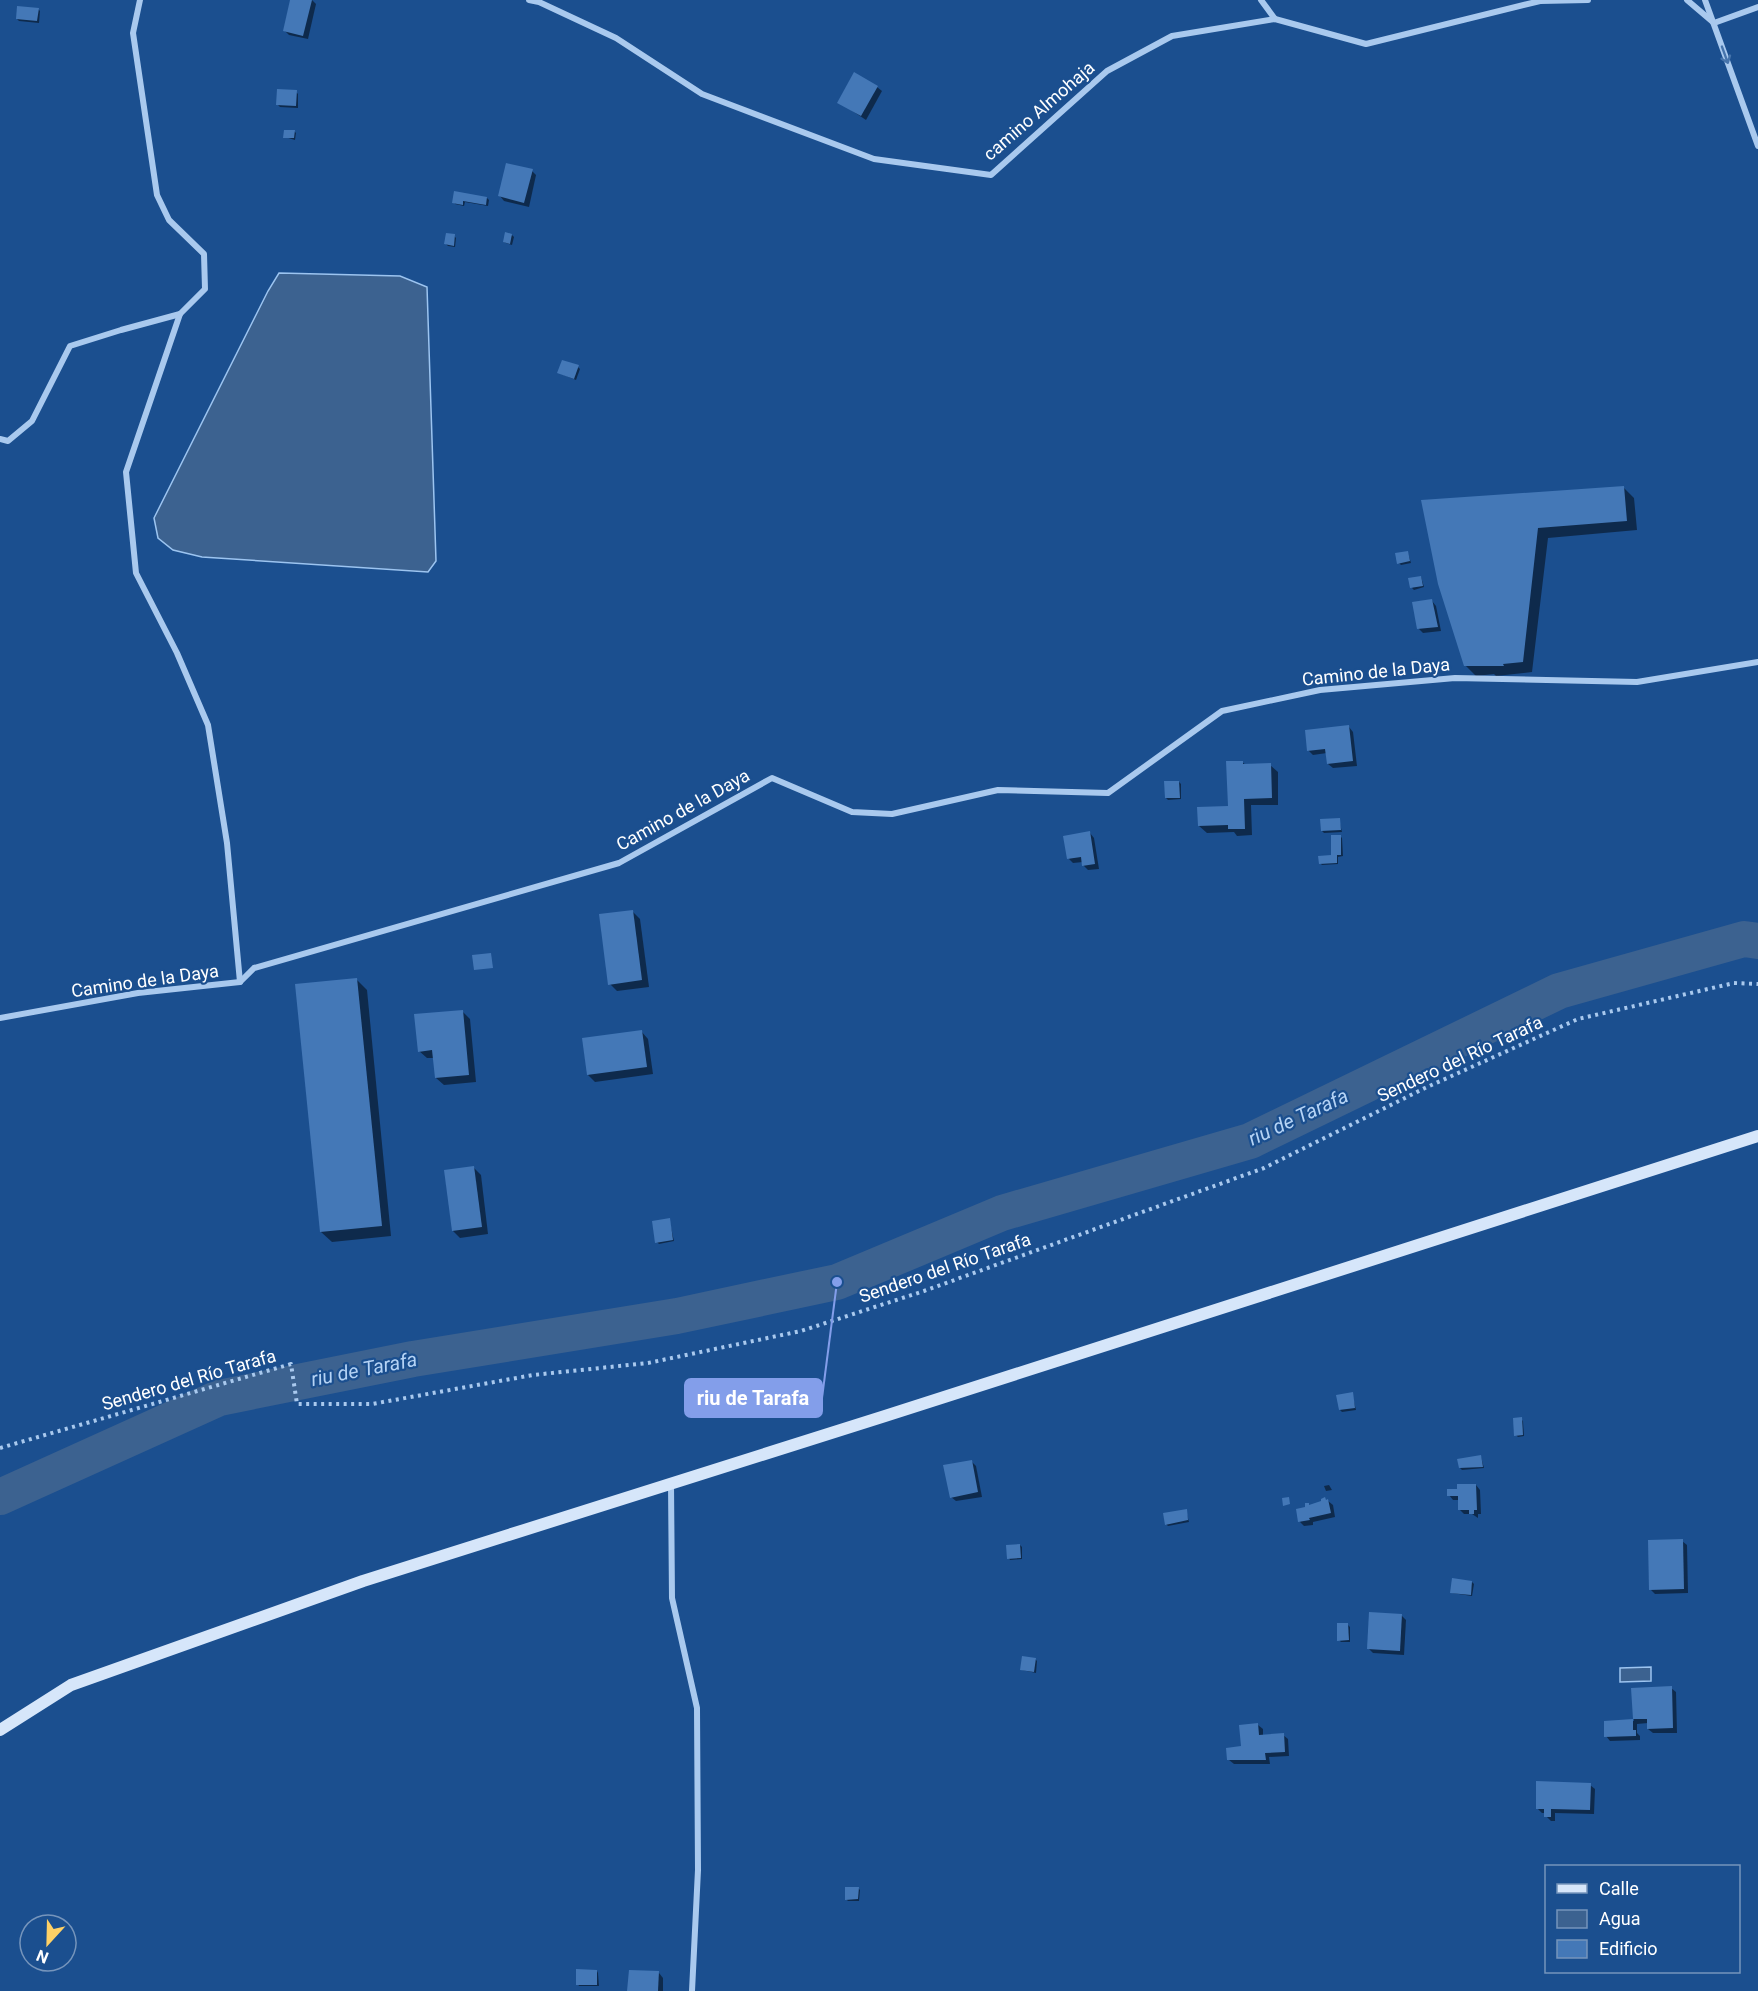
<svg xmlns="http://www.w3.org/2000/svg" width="1758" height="1991" font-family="Roboto,sans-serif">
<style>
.water{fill:#3c6290;stroke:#9cc4f0;stroke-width:1.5}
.shadow{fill:#0007}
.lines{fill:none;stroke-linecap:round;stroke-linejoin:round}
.river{stroke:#3c6290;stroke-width:36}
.building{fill:#4478b7}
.path{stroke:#a9c9ee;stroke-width:4;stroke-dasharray:3 4.5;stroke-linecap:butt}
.street{stroke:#a9c9ee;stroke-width:6}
.secondary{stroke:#d6e6fa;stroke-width:12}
.oneway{stroke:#4674ac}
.labels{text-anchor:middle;stroke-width:4.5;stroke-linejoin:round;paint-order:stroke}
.street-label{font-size:18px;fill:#fff;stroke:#1b4f8f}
.water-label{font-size:20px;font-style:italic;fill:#b5d3f5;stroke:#1b4f8f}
.leader{fill:none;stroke:#839eea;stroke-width:2}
.callout-dot{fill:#839eea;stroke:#1b4f8f;stroke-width:2}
.callout{fill:#839eea;stroke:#839eea;stroke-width:2}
.callout-label{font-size:20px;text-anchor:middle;font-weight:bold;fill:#fff}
</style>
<rect width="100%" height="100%" fill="#1b4f8f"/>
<!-- water -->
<g class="water">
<path d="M279,273L400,276L427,287L436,561L428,572L202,557L173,550L158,538L154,518L268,291Z"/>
<path d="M1651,1667V1681L1620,1682V1668Z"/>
</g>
<!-- shadow -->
<g class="shadow">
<path d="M291,0H312L316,4L308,39L289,35L284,30Z"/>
<path d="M38,9L40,11L39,23L19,21L17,19Z"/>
<path d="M877,87L882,91L866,120L839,102Z"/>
<path d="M296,92L298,94V108L280,107L278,105Z"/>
<path d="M294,131L296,133L295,140L285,137Z"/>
<path d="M532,171L536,175L529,207L504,201L500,196Z"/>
<path d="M455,193L487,198L489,200L488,206L465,202L464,206L455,204L454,202Z"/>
<path d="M512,235L514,237L512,245L506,243L504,242Z"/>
<path d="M454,236L456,238L455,247L448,246L446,244Z"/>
<path d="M578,367L580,369L576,380L559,373Z"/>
<path d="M1624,488L1634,498L1637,530L1548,538L1532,672L1496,676L1494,674L1476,676L1465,665L1423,501Z"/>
<path d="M1408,553L1411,563L1401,565L1399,563Z"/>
<path d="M1421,577L1424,587L1414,590L1412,588Z"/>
<path d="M1432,601L1436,606L1441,631L1423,633L1419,629Z"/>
<path d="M1349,727L1353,732L1357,766L1333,768L1328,764L1327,753L1313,755L1308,750Z"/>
<path d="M1242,762L1246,765H1270L1278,772V805H1251L1252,835L1237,836L1234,832L1207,833L1199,826L1229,808Z"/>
<path d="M1179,782L1181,784V799L1168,800L1166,798Z"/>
<path d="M1339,820L1342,832L1324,833L1322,831Z"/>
<path d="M1090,833L1094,838L1099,869L1088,870L1084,866L1083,862L1073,863L1069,859Z"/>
<path d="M1340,836L1342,838L1343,856L1338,857V864L1322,865L1320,863L1332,857Z"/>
<path d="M633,912L640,919L649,987L617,991L610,984Z"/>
<path d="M357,980L367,990L391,1236L332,1242L321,1232Z"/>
<path d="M462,1011L470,1019L476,1082L444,1085L436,1078L434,1058H427L419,1051Z"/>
<path d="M641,1031L648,1039L653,1074L595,1082L588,1075Z"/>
<path d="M474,1168L481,1175L488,1234L460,1238L453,1231Z"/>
<path d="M669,1219L674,1241L659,1244L657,1242Z"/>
<path d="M1352,1394L1356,1410L1342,1412L1340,1410Z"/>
<path d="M1521,1419L1523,1421L1524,1436L1518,1437L1516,1435Z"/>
<path d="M1481,1457L1484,1468L1462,1470L1460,1468Z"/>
<path d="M971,1461L976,1466L982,1497L956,1501L951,1497Z"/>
<path d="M1329,1485L1332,1490L1326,1491L1324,1486Z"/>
<path d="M1476,1485L1480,1490L1481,1514H1478V1518L1472,1514H1464L1460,1510L1459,1500H1453L1449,1495Z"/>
<path d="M1328,1501L1333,1505L1335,1517L1313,1522V1525L1304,1526L1300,1522L1310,1506Z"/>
<path d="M1186,1511L1189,1522L1168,1526L1166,1524Z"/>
<path d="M1682,1541L1687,1545L1688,1593L1655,1594L1650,1589Z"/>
<path d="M1020,1545L1022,1547V1559L1010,1560L1009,1558Z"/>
<path d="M1472,1582L1474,1584L1472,1596L1452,1593Z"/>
<path d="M1401,1615L1406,1620L1404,1655L1373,1653L1368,1648Z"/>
<path d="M1348,1625L1350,1627V1642H1341L1339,1640Z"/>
<path d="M1035,1659L1037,1661L1036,1673L1022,1670Z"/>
<path d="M1671,1688L1676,1692L1677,1733H1653L1648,1729V1723L1637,1724V1733L1640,1736V1740L1610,1741L1606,1736L1605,1722L1634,1721L1633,1689Z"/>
<path d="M1258,1725L1263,1729V1736L1283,1735L1288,1739L1289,1756L1269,1757L1270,1764H1234L1229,1760L1243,1748Z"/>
<path d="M1590,1785L1595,1789L1594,1814L1555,1813V1821H1551L1546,1816V1813H1542L1537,1808Z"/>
<path d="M858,1888L860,1890L859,1901H848L846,1899Z"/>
<path d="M597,1971L598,1973L599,1986H579L578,1984Z"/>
<path d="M659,1973L663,1978V1991H629Z"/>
</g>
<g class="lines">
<!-- river -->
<path class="river" d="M0,1497L219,1398L413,1359L677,1316L837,1282L1002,1213L1250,1141L1559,991L1744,939L1758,941"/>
</g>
<!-- building -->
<g class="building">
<path d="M290,0H312L303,36L283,31Z"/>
<path d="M17,6L39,8L37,21L16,19Z"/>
<path d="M854,72L878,86L861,116L837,103Z"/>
<path d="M277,89L297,90L296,106L276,105Z"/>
<path d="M284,130H295L294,138H283Z"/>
<path d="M506,163L533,169L524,203L498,196Z"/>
<path d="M454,191L487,197L486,205L463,201V205L452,203Z"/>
<path d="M505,232L512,234L510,244L503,242Z"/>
<path d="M446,233L455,234L454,246L444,244Z"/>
<path d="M562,360L579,365L574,379L557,373Z"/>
<path d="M1624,486L1627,521L1538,528L1523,662L1503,664L1504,666H1464L1438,584L1421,500Z"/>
<path d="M1408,551L1410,561L1397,564L1395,553Z"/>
<path d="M1421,576L1423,586L1410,588L1408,578Z"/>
<path d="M1432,599L1438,627L1417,629L1412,602Z"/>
<path d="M1349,725L1353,761L1327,764L1325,749L1307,751L1305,730Z"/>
<path d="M1226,761H1243V764L1271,763L1272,798L1244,799L1245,829H1228V825L1198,826L1197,807L1228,806Z"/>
<path d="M1164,781H1179L1180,798H1165Z"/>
<path d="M1340,818L1341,830L1321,831L1320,819Z"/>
<path d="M1090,831L1095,864L1082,866L1081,857L1067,859L1063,836Z"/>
<path d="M1331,835H1341V855H1337V863L1319,864L1318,856L1331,855Z"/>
<path d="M633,910L642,980L608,985L599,914Z"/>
<path d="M491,953L493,968L474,970L472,955Z"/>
<path d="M357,978L382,1226L320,1232L295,984Z"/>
<path d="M463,1010L469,1075L435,1078L432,1050L418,1052L414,1014Z"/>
<path d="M642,1030L647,1067L587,1075L582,1038Z"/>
<path d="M474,1166L482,1227L452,1231L444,1170Z"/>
<path d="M670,1218L673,1240L655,1243L652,1221Z"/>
<path d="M1353,1392L1355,1408L1339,1410L1336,1395Z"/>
<path d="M1522,1417L1523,1435L1514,1436L1513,1418Z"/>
<path d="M1481,1455L1483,1467L1459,1468L1457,1459Z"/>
<path d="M972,1460L978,1492L950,1498L943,1465Z"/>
<path d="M1457,1484H1476L1477,1510H1474V1514H1469V1510H1458V1496H1447V1489H1457Z"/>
<path d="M1289,1497L1290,1504L1283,1506L1282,1498Z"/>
<path d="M1325,1497L1326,1500L1328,1499L1331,1513L1309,1518L1310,1520L1298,1522L1296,1509L1305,1507V1503H1309V1505L1321,1501V1499Z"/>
<path d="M1187,1509L1188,1520L1165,1525L1163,1513Z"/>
<path d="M1683,1539L1684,1589L1649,1590L1648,1540Z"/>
<path d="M1020,1544L1021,1558L1007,1559L1006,1545Z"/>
<path d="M1452,1578L1472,1581L1471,1595L1450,1593Z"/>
<path d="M1369,1612L1402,1614L1400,1651L1367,1649Z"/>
<path d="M1337,1623H1348L1349,1640L1337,1641Z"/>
<path d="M1022,1656L1036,1658L1034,1672L1020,1670Z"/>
<path d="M1672,1686L1673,1728L1647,1729V1719H1633L1631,1688Z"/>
<path d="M1633,1719V1730H1636V1736L1604,1737V1721Z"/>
<path d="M1258,1723L1259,1735L1284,1733L1285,1752L1265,1753L1266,1760H1227L1226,1748L1241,1746L1239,1725Z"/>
<path d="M1536,1781L1591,1783L1590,1810L1551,1809V1817H1544V1809H1536Z"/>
<path d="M845,1887H859L858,1899L845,1900Z"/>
<path d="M576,1969L597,1970V1985H576Z"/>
<path d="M629,1970L659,1971L658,1991H627Z"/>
</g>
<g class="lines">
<!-- path -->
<path class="path" d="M0,1448L291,1364L297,1404H372L533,1375L648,1363L801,1331L924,1291L1264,1168L1425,1088L1578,1019L1734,983L1758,984"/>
<!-- street -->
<g class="street">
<path d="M529,0L539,2L616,38L702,94L874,159L991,175L1107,71L1172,36L1275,19L1366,44L1540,1L1588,0"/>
<path d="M1261,0L1275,19"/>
<path d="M1687,0L1714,23L1758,7"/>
<path d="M1705,0L1758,146"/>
<path d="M180,314L126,472L136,573L177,653L208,725L227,843L240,982"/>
<path d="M0,439L8,441L32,421L70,346L121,330L180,314L205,289L204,254L169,220L157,195L133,33L140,0"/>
<path d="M0,1018L138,993L240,982L254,968L619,863L772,778L852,812L892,814L998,790L1108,793L1222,711L1320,690L1455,678L1637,682L1758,662"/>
<path d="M671,1484L672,1598L697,1708L698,1870L692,1991"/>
</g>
<!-- secondary -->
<path class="secondary" d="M0,1730L71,1685L363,1581L885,1416L1758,1136"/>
</g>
<!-- one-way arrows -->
<defs><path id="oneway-shaft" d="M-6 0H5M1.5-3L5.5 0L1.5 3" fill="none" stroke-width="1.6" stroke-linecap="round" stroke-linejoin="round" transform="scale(1.5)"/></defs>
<use class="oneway" href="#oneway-shaft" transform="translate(1725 55) rotate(70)"/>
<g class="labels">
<!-- street labels -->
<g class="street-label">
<text transform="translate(1039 111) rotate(-41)" y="6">camino Almohaja</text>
<text transform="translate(1376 672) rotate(-6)" y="6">Camino de la Daya</text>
<text transform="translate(683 810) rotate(-29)" y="6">Camino de la Daya</text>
<text transform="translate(145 981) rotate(-8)" y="6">Camino de la Daya</text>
<text transform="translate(1460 1059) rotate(-25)" y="6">Sendero del Río Tarafa</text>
<text transform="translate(945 1268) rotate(-19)" y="6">Sendero del Río Tarafa</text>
<text transform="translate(189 1380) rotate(-16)" y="6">Sendero del Río Tarafa</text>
</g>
<!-- water labels -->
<g class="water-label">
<text transform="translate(1298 1117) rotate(-25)" y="7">riu de Tarafa</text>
<text transform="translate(364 1369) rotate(-11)" y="7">riu de Tarafa</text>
</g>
</g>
<!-- callouts -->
<path class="leader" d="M837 1282L822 1398"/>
<circle class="callout-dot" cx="837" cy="1282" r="6"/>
<rect class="callout" x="685" y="1379" width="137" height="38" rx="6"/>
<g class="callout-label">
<text x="753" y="1405">riu de Tarafa</text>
</g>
<!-- legend -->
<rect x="1545" y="1865" width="195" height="108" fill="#1b4f8f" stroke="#7695bc" stroke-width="1.5"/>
<rect x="1557" y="1884" width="30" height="9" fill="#d6e6fa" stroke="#7695bc" stroke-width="1.5"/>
<text x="1599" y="1895" font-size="18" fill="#ffffff">Calle</text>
<rect x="1557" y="1910" width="30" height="18" fill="#3c6290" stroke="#7695bc" stroke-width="1.5"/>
<text x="1599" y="1925" font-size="18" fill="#ffffff">Agua</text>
<rect x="1557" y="1940" width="30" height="18" fill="#4478b7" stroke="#7695bc" stroke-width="1.5"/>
<text x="1599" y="1955" font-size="18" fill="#ffffff">Edificio</text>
<!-- north arrow -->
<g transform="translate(48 1943) rotate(202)"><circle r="28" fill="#1b4f8f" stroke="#7695bc" stroke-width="1.5"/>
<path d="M0-4.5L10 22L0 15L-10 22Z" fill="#ffd166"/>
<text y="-9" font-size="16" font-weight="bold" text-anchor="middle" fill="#ffffff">N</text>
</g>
</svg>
